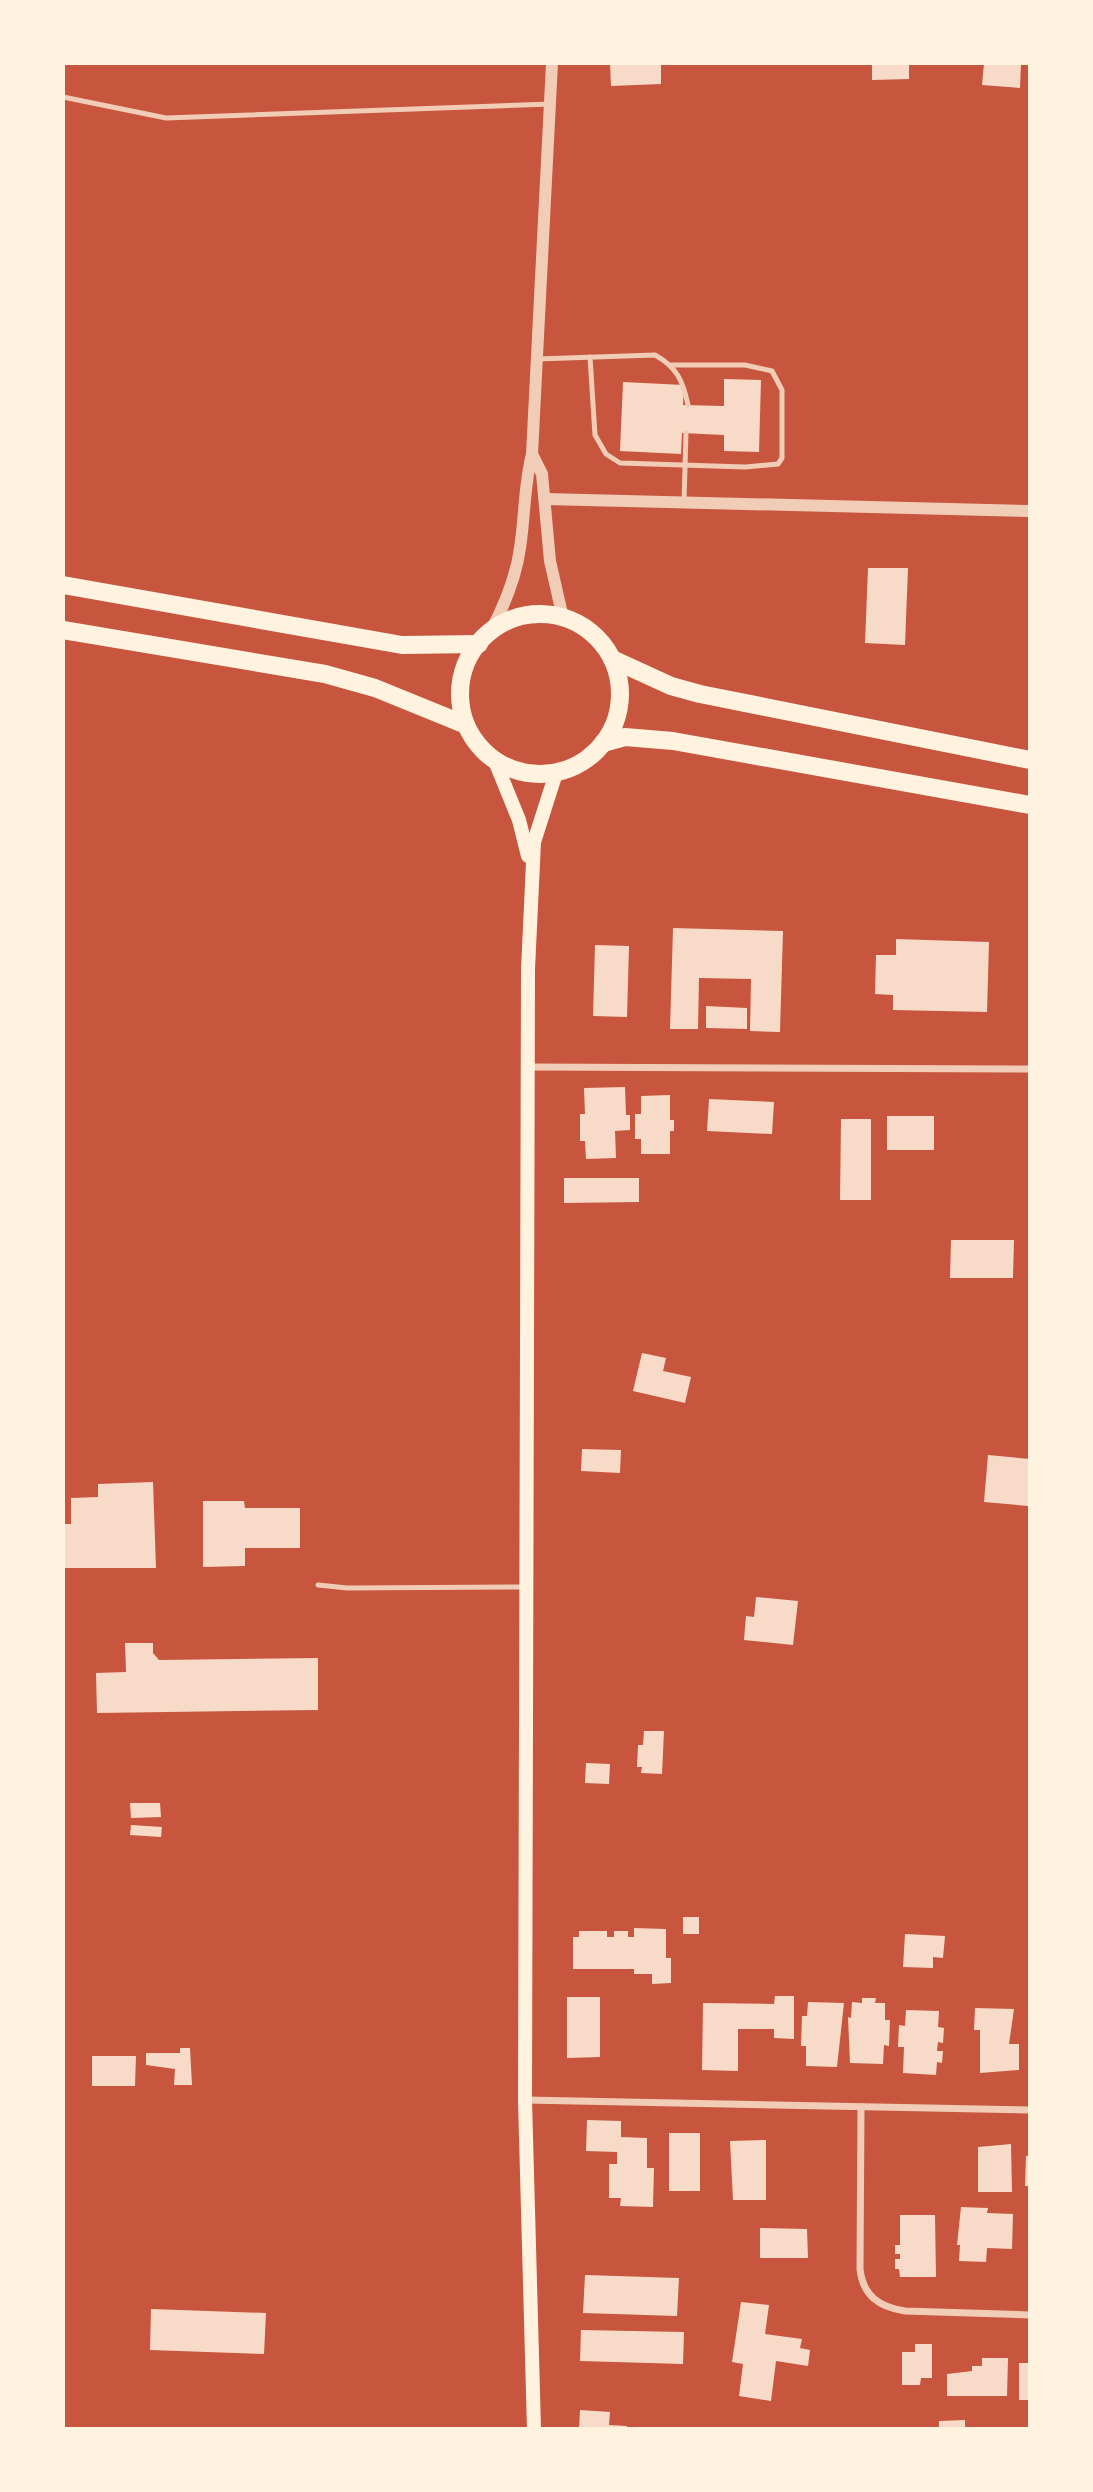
<svg xmlns="http://www.w3.org/2000/svg" width="1093" height="2492" font-family="Barlow,sans-serif">
<style>
.building{fill:#f7dbc8}
.lines{fill:none;stroke-linecap:round;stroke-linejoin:round}
.service{stroke:#f1ccb7;stroke-width:5}
.minor{stroke:#f1ccb7;stroke-width:7}
.tertiary{stroke:#f1ccb7;stroke-width:12}
.secondary{stroke:#fff3e0;stroke-width:14}
.primary{stroke:#fff3e0;stroke-width:18}
</style>
<rect width="100%" height="100%" fill="#c8553d"/>
<!-- building -->
<g class="building">
<path d="M610,63H661V84L611,86Z"/>
<path d="M872,63H909V79L872,80Z"/>
<path d="M984,63H1021L1020,88L982,85Z"/>
<path d="M724,379L761,380L759,452L724,451V435L682,433L681,454L620,451L623,382L684,385L683,405L724,406Z"/>
<path d="M868,568H908L905,645L865,643Z"/>
<path d="M673,928L783,931L780,1032L750,1031L751,979L699,978L698,1029H670Z"/>
<path d="M896,939L989,942L987,1012L893,1010V995L875,994L876,955H896Z"/>
<path d="M595,945L629,946L627,1017L593,1016Z"/>
<path d="M706,1006L747,1008V1029L706,1028Z"/>
<path d="M625,1087L626,1115H630V1130L615,1131L616,1158L586,1159L585,1141H580V1114H585L584,1088Z"/>
<path d="M670,1095V1120H674V1131H670V1154H641V1139H635V1114H641V1096Z"/>
<path d="M709,1099L774,1102L772,1134L707,1131Z"/>
<rect x="887" y="1116" width="47" height="34"/>
<path d="M841,1119H871V1200H840Z"/>
<path d="M564,1178H639V1202L564,1203Z"/>
<path d="M951,1240H1014L1013,1278H950Z"/>
<path d="M642,1353L666,1358L663,1371L691,1377L685,1403L633,1391Z"/>
<path d="M582,1449L621,1450L620,1473L581,1471Z"/>
<path d="M988,1455L1030,1459L1028,1506L984,1502Z"/>
<path d="M153,1482L156,1568H63V1524H71V1498L98,1497V1484Z"/>
<path d="M203,1501H244L245,1508H300V1548H245V1566L203,1567Z"/>
<path d="M756,1597L798,1601L793,1645L744,1640L746,1616L754,1617Z"/>
<path d="M125,1643H153V1653L159,1660L318,1658V1710L97,1713L96,1673L126,1672Z"/>
<path d="M644,1731H664L662,1774L641,1773L642,1767H637L638,1745H643Z"/>
<path d="M586,1763L610,1764L609,1784L585,1783Z"/>
<path d="M130,1803H160L161,1817L131,1818Z"/>
<path d="M131,1825L162,1827L161,1837L130,1835Z"/>
<rect x="683" y="1917" width="16" height="17"/>
<path d="M634,1928L666,1929V1958H671V1983L652,1984V1974H634V1969H573V1937H579V1931H607V1937H614V1931H628V1937H634Z"/>
<path d="M905,1934L945,1936L943,1958L933,1957V1968L903,1967Z"/>
<path d="M775,1996H794V2039L774,2038V2029H738V2071L702,2070L703,2003L774,2004Z"/>
<path d="M567,1997H600V2057L567,2058Z"/>
<path d="M862,1998H876L875,2003H885V2020H890L889,2046L884,2045L883,2064L850,2063L848,2017L851,2018L852,2002L862,2003Z"/>
<path d="M808,2002L844,2003L837,2067L806,2066V2046H801L802,2016H807Z"/>
<path d="M975,2008L1014,2009L1009,2044H1019V2070L980,2073V2030H974Z"/>
<path d="M906,2010L939,2011L938,2027L944,2028L943,2043L938,2042L937,2051H943L942,2063L937,2062L936,2075L903,2073L904,2047H898L899,2025L905,2026Z"/>
<path d="M180,2048H190L192,2085H174L175,2069L146,2065V2053H180Z"/>
<path d="M92,2056H136L135,2086H92Z"/>
<path d="M587,2120L621,2121V2137L647,2138V2168H654L653,2207L620,2206L621,2198H609V2164H617V2152L586,2151Z"/>
<rect x="669" y="2133" width="31" height="58"/>
<path d="M766,2140V2200H733L730,2141Z"/>
<path d="M1011,2144L1012,2192H978V2147Z"/>
<path d="M1026,2156H1030V2186H1025Z"/>
<path d="M961,2207L988,2208L987,2213L1013,2214L1012,2249L987,2248L986,2262L959,2261L960,2245H957Z"/>
<path d="M900,2215H935L936,2277H900L899,2269H895V2259H900V2254H895V2245H900Z"/>
<path d="M760,2228L807,2229L808,2258H760Z"/>
<path d="M585,2275L679,2278L677,2316L583,2313Z"/>
<path d="M741,2302L769,2305L765,2334L802,2339L800,2348L810,2350L808,2366L776,2361L771,2401L739,2396L743,2364L732,2362Z"/>
<path d="M151,2309L266,2313L264,2354L150,2350Z"/>
<path d="M581,2330L684,2332L683,2364L580,2361Z"/>
<path d="M915,2344H932V2378H921L920,2385H902V2352H915Z"/>
<path d="M982,2358H1008L1007,2396H947V2374L972,2371V2366H982Z"/>
<rect x="1019" y="2363" width="11" height="37"/>
<path d="M580,2410L610,2412L609,2425L627,2426V2429H579Z"/>
<path d="M965,2420V2429H939V2421Z"/>
</g>
<g class="lines">
<!-- service -->
<g class="service">
<path d="M63,97L166,118L551,104"/>
<path d="M590,357L595,435L606,454L620,463L745,467L778,464L782,458V390L772,371L745,365H672"/>
<path d="M537,359L655,355C677,367 683,381 688,405"/>
<path d="M684,502L686,433"/>
<path d="M318,1585L347,1588L525,1587"/>
</g>
<!-- minor -->
<g class="minor">
<path d="M527,1067L1030,1069"/>
<path d="M525,2100L1030,2110"/>
<path d="M861,2107L860,2269C863,2296 879,2307 905,2311L1030,2315"/>
</g>
<!-- tertiary -->
<g class="tertiary">
<path d="M532,454L542,474L550,561L563,618"/>
<path d="M545,499L1030,511"/>
<path d="M491,631C505,604 516,578 520,548C525,516 524,485 532,454L552,63"/>
</g>
<!-- secondary -->
<g class="secondary">
<path d="M495,761L519,820L528,856"/>
<path d="M534,2429L525,2100L528,969L534,842L556,773"/>
</g>
<!-- primary -->
<g class="primary">
<path d="M63,585L402,645L479,644"/>
<circle cx="540" cy="694" r="80"/>
<path d="M63,630L325,674L375,688L466,725"/>
<path d="M612,659L671,686L700,694L1030,760"/>
<path d="M603,743L625,737L673,741L1030,805"/>
</g>
</g>
<!-- border -->
<rect width="1093" height="2492" fill="none" stroke="#fff3e0" stroke-width="130"/>
</svg>
